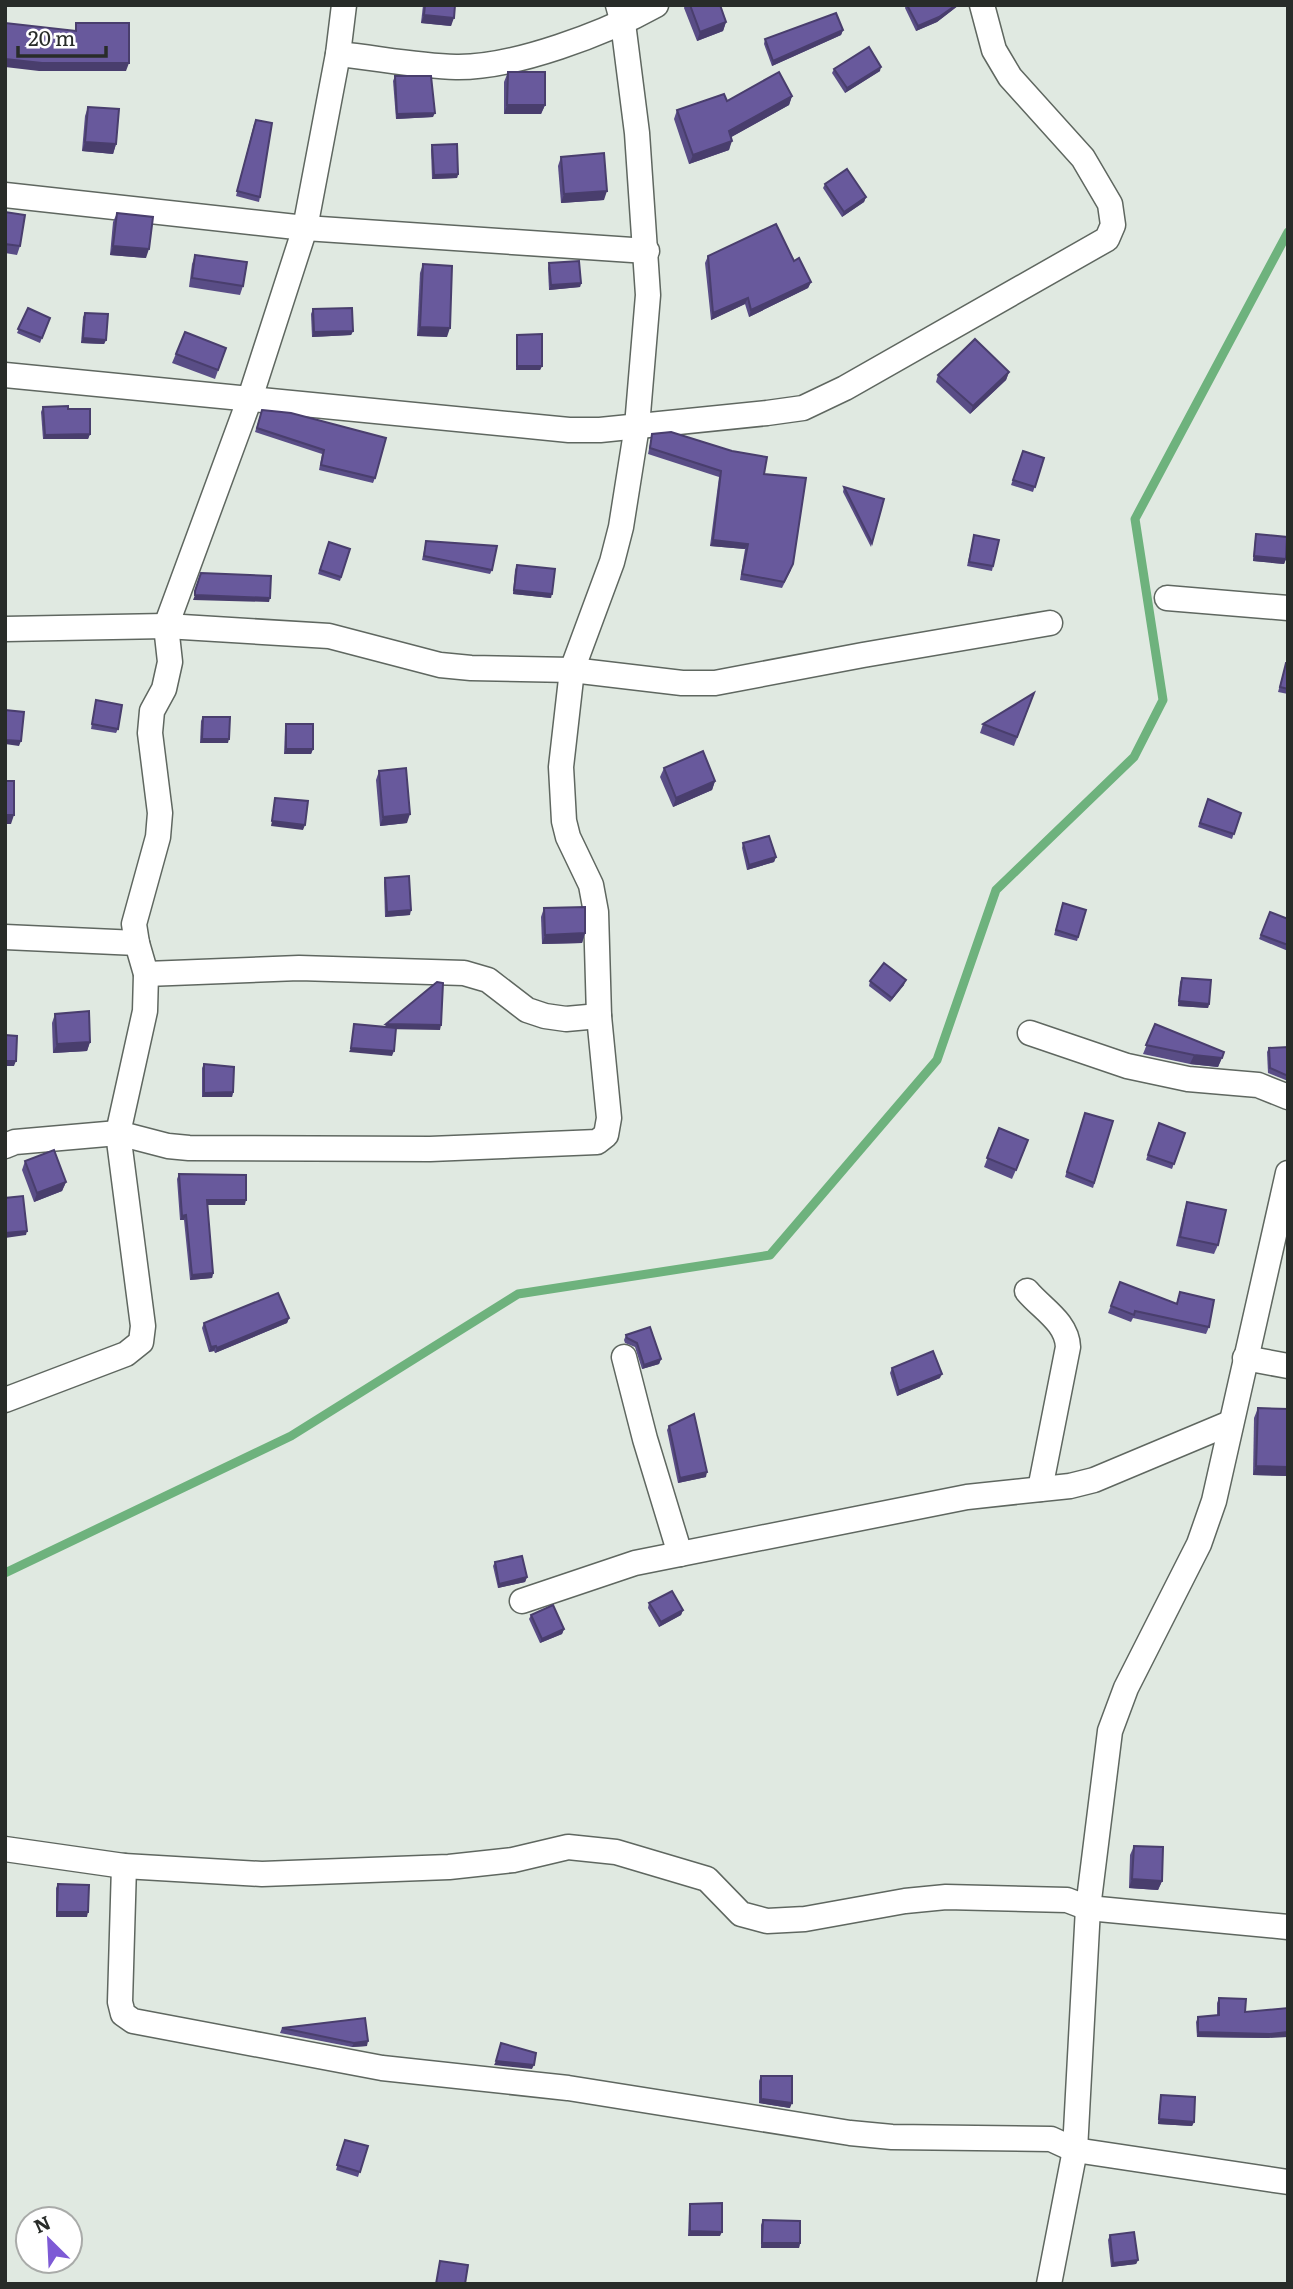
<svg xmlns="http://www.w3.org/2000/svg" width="1293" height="2289" font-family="Literata,serif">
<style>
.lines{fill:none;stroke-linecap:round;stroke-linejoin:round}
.stream{stroke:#6eb27d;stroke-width:9}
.minor-casing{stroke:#5f6760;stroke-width:27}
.minor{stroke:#fff;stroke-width:24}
.wall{fill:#594d86}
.shaded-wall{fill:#493e6d}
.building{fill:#68599c;stroke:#493e6d;stroke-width:2}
</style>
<rect width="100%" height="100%" fill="#e0e9e1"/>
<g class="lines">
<!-- stream -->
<path class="stream" d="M5,1573L291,1436L518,1294L770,1255L937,1060L996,890L1134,757L1163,700L1135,519L1288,232"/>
<!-- minor casing -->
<g class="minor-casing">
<g id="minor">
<path d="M338,54C377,58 417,66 456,67C514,68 606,33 656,5"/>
<path d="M5,195L305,228L647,251"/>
<path d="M5,375L569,430H600L767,413L803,408L845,388L1107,239L1113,225L1110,204L1083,158L1010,77L994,50L982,5"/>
<path d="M1167,598L1288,608"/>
<path d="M5,629L166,626L329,636L440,665L471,668L572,670L682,683H715L863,655L1050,623"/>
<path d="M5,937L137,943"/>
<path d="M146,974L299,968L464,973L488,980L527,1010L545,1016L566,1019L599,1016"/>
<path d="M1030,1033L1127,1066L1188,1079L1258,1085L1288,1097"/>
<path d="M5,1146L15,1142L118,1133L168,1146L189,1148L430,1149L597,1142L606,1135L609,1118L599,1016L596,912L591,885L568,837L564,821L561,767L572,670L612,562L621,527L637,426L648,295L637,133L623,23L618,5"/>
<path d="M1027,1291C1042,1309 1067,1322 1068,1347L1040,1489"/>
<path d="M624,1357L645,1439L680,1554"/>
<path d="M1245,1358L1288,1366"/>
<path d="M5,1400L126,1354L141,1342L143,1326L118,1133L145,1011L146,974L137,943L134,924L158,837L160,813L150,733L152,711L164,689L170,662L166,626L250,398L305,228L338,54L344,5"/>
<path d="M522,1601L635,1563L967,1497L1070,1486L1094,1480L1230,1423"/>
<path d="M5,1849L124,1866L262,1874L449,1867L513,1860L568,1847L616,1852L707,1879L741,1914L767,1921L805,1919L905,1901L946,1897L1067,1900L1088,1908L1288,1927"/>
<path d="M124,1866L120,2002L123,2014L133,2021L382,2068L568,2088L850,2133L892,2137L1051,2139L1075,2150L1288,2182"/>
<path d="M1049,2284L1075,2150L1088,1908L1110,1731L1126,1688L1199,1544L1214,1501L1288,1173"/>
</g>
</g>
<!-- minor -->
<use href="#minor" class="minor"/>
</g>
<!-- wall -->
<g class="wall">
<path d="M423,5H455L451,26L421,23Z"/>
<path d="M685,5H720L726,22L723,31L697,41L684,8Z"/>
<path d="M906,5H959L937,22L916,31L905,8Z"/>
<path d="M843,30L841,35L772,66L764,44L765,39Z"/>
<path d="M834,69L880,71L845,93L832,73Z"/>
<path d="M508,72L545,105L541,114H504V82Z"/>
<path d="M395,76L433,117L396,119L393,81Z"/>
<path d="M792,96L789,105L731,137L729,150L689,164L674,119L677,110L727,101Z"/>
<path d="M88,107L116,144L113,154L82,151L85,116Z"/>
<path d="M254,124L260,197L259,202L236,196Z"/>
<path d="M432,145L458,174L457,178L432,179L431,150Z"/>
<path d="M561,157L604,200L561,203L558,166Z"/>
<path d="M825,184L866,197L864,202L842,217L823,188Z"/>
<path d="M5,212L20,246L17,255L5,253Z"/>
<path d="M117,213L146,258L110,255L113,222Z"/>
<path d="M195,255L243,286L240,295L189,287L192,264Z"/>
<path d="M708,256L794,261L811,282L808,288L749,317L745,304L711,320L705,263Z"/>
<path d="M549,263L581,283L580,287L549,290L548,268Z"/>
<path d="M423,264L447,337L417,336L420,273Z"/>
<path d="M28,308L50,318L40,343L17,333Z"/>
<path d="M313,309L353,331L351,335L312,337L311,314Z"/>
<path d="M85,313L106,340L104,344L81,343L83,317Z"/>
<path d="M185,332L226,348L215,379L172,363Z"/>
<path d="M517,335L542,366L540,370H516V339Z"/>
<path d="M1009,372L1006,380L970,414L936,382L938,375Z"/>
<path d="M43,407L68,409L90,434L88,439H43L41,412Z"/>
<path d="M262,410L375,478L373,483L319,470L322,454L255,432Z"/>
<path d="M652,434L764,474L791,570L782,588L740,580L745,549L710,546L719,477L648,454Z"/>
<path d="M1023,451L1044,458L1033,492L1011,485Z"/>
<path d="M844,487L872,543L871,547L843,492Z"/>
<path d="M1256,534L1286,559L1284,564L1253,561L1255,539Z"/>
<path d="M974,535L993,566L992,571L967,566Z"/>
<path d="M426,541L492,570L490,574L422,560Z"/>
<path d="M329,542L350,549L340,581L318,574Z"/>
<path d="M517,565L551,598L513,594L515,570Z"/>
<path d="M1286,663H1288V694L1278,692Z"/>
<path d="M1034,693L1014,746L980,733L983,724Z"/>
<path d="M96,700L118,729L116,733L91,729Z"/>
<path d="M203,717L228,743H200L201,721Z"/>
<path d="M286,724L313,749L311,754H284L285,728Z"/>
<path d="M664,768L715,781L712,790L673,807L660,777Z"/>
<path d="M379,771L407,823L380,826L376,780Z"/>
<path d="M1208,799L1241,813L1232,839L1198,827Z"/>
<path d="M743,843L776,857L774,862L747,870L742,848Z"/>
<path d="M385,878L410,915L385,917L384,882Z"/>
<path d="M1063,903L1086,910L1077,941L1054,935Z"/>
<path d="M544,908L585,933L582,943L542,944L541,917Z"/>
<path d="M1270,912L1288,919V951L1259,939Z"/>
<path d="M1182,978L1209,1004L1208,1008L1178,1006L1180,982Z"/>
<path d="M870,981L904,985L890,1002L869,986Z"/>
<path d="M55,1014L90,1042L87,1051L53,1053L52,1023Z"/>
<path d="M1155,1024L1224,1052L1218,1067L1190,1064L1143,1054Z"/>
<path d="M1288,1047V1081L1268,1073L1267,1052L1269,1048Z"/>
<path d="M204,1064L233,1092L232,1097H202V1068Z"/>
<path d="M1085,1113L1113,1121L1093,1188L1065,1177Z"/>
<path d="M1159,1123L1185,1133L1172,1169L1146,1160Z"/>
<path d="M999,1128L1025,1149L1012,1179L984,1167Z"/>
<path d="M25,1161L66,1182L62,1191L34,1202L22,1170Z"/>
<path d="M179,1174L245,1205H207L213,1273L212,1278L190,1280L184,1220H180L177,1179Z"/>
<path d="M1187,1202L1218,1245L1214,1254L1176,1246L1184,1211Z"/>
<path d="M1120,1282L1176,1304L1180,1292L1209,1327L1206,1334L1133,1318L1131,1322L1108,1313Z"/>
<path d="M289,1318L287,1323L215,1353L214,1351L209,1352L202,1328L204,1323Z"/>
<path d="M626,1335L661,1359L659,1364L642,1369L635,1347L625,1343L624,1340Z"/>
<path d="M892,1368L940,1378L897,1396L890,1373Z"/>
<path d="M1258,1408L1288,1409V1476L1253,1475L1254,1418Z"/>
<path d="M669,1426L706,1477L678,1483L667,1430Z"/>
<path d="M495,1562L527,1577L525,1582L498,1588L493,1566Z"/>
<path d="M649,1603L683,1610L681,1615L659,1627L648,1608Z"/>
<path d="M531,1615L564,1629L562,1634L540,1643L529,1619Z"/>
<path d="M1134,1846L1162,1881L1158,1890L1129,1888L1130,1855Z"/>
<path d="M58,1884L87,1917H56V1888Z"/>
<path d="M1219,1998L1245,2012L1269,2038L1197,2037L1196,2022L1198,2017L1217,2015V2003Z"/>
<path d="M282,2028L367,2046L352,2047L280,2033Z"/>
<path d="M761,2076L790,2108L759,2103V2081Z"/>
<path d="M1161,2095L1194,2122L1192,2126L1158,2124L1160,2100Z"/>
<path d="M345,2140L368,2146L358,2177L336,2170Z"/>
<path d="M690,2204L720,2236H688L689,2208Z"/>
<path d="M763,2220L800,2243L799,2248H761V2225Z"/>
<path d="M1110,2235L1138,2260L1136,2264L1111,2267L1108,2240Z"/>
</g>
<!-- shaded-wall -->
<g class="shaded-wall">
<path d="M956,5H959L937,22L916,31L918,26Z"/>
<path d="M424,15L454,18L451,26L421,23Z"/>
<path d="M726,22L723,31L697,41L700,32Z"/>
<path d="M843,30L841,35L772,66L773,61Z"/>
<path d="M5,59L129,63L126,71H39L5,67Z"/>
<path d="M881,67L880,71L845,93L847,88Z"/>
<path d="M792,96L789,105L726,140L729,131Z"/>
<path d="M507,105H545L541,114H504Z"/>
<path d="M435,113L433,117L396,119L397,114Z"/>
<path d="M732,141L729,150L689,164L693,155Z"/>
<path d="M85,142L116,144L113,154L82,151Z"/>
<path d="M458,174L457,178L432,179L434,175Z"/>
<path d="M607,191L604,200L561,203L564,194Z"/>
<path d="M866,197L864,202L842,217L844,212Z"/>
<path d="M113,246L149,249L146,258L110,255Z"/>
<path d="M811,282L808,288L749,317L751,310Z"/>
<path d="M581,283L580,287L549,290L551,285Z"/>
<path d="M748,298L745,304L711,320L713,313Z"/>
<path d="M420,327L450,328L447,337L417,336Z"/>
<path d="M353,331L351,335L312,337L314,332Z"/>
<path d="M83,338L106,340L104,344L81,343Z"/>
<path d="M517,366H542L540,370H516Z"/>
<path d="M1009,372L1006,380L970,414L973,406Z"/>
<path d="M90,434L88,439H43L45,435Z"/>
<path d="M713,540L748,544L745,549L710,546Z"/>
<path d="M1254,556L1286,559L1284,564L1253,561Z"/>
<path d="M514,590L552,594L551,598L513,594Z"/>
<path d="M195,595L270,598L269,602L193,600Z"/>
<path d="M202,739H229L228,743H200Z"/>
<path d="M5,740L21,741L19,746L5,744Z"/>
<path d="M286,749H313L311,754H284Z"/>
<path d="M715,781L712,790L673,807L676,798Z"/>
<path d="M410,814L407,823L380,826L383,817Z"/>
<path d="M5,815H14L11,824H5Z"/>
<path d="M272,821L305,825L303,830L271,826Z"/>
<path d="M776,857L774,862L747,870L749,865Z"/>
<path d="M411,910L410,915L385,917L387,912Z"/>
<path d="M585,933L582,943L542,944L545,935Z"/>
<path d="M906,980L904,985L890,1002L892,998Z"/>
<path d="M1179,1001L1209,1004L1208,1008L1178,1006Z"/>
<path d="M386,1024L441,1025L440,1030L384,1029Z"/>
<path d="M90,1042L87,1051L53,1053L57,1044Z"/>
<path d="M351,1048L394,1051L392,1056L349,1052Z"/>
<path d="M1194,1055L1222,1058L1218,1067L1190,1064Z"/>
<path d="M5,1061H16L14,1066H5Z"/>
<path d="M233,1092L232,1097H202L204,1093Z"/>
<path d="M66,1182L62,1191L34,1202L37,1193Z"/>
<path d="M207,1200H246L245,1205H205Z"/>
<path d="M186,1215L184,1220H180L182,1216Z"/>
<path d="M27,1231L26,1235L5,1238V1233Z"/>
<path d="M213,1273L212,1278L190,1280L192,1275Z"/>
<path d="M289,1318L287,1323L215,1353L217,1348Z"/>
<path d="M216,1346L214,1351L209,1352L211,1347Z"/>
<path d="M661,1359L659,1364L642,1369L644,1365Z"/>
<path d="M942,1374L940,1378L897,1396L899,1391Z"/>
<path d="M1256,1466L1288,1467V1476L1253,1475Z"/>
<path d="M707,1472L706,1477L678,1483L680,1478Z"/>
<path d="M527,1577L525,1582L498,1588L499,1584Z"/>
<path d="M683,1610L681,1615L659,1627L661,1622Z"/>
<path d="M564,1629L562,1634L540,1643L542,1639Z"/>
<path d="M1132,1879L1162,1881L1158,1890L1129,1888Z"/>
<path d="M57,1912H88L87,1917H56Z"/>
<path d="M1198,2032H1288V2037L1269,2038L1197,2037Z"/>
<path d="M368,2041L367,2046L352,2047L354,2043Z"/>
<path d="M496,2061L534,2065L532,2069L494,2065Z"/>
<path d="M761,2099L792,2103L790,2108L759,2103Z"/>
<path d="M1159,2119L1194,2122L1192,2126L1158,2124Z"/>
<path d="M690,2231L722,2232L720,2236H688Z"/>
<path d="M762,2243H800L799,2248H761Z"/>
<path d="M1138,2260L1136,2264L1111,2267L1113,2263Z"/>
</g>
<!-- building -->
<g class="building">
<path d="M425,5H455L454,18L424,15Z"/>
<path d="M690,5H720L726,22L700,32Z"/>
<path d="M907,5H956L939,17L918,26Z"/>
<path d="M836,13L843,30L773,61L765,39Z"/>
<path d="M5,23L76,31V23H129V63H42L5,59Z"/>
<path d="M869,47L881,67L847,88L834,69Z"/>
<path d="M508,72H545V105H507Z"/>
<path d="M779,72L792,96L729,131L732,141L693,155L677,110L724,94L727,101Z"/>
<path d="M395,76H431L435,113L397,114Z"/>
<path d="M88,107L119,109L116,144L85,142Z"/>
<path d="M256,120L272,123L260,197L237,191Z"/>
<path d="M457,144L458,174L434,175L432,145Z"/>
<path d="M604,153L607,191L564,194L561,157Z"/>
<path d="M847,169L866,197L844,212L825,184Z"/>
<path d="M5,212L25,215L20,246L5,244Z"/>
<path d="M117,213L153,217L149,249L113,246Z"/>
<path d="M776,224L794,261L799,258L811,282L751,310L748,298L713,313L708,256Z"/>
<path d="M195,255L247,262L243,286L192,278Z"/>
<path d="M579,261L581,283L551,285L549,263Z"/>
<path d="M423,264L452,266L450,328L420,327Z"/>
<path d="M28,308L50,318L42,338L18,329Z"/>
<path d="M352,308L353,331L314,332L313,309Z"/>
<path d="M85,313L108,314L106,340L83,338Z"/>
<path d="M185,332L226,348L218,370L176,354Z"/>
<path d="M542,334V366H517V335Z"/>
<path d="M975,339L1009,372L973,406L938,375Z"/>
<path d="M68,406V409H90V434L45,435L43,407Z"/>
<path d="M262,410L291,413L386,438L375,478L321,465L324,450L257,428Z"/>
<path d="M671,432L732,451L767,457L764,474L806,478L793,564L784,582L742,574L748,544L713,540L721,471L650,448L652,434Z"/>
<path d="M1023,451L1044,458L1035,487L1013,480Z"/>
<path d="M844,487L884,499L872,543Z"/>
<path d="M1256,534L1287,537L1286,559L1254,556Z"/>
<path d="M974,535L999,540L993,566L969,562Z"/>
<path d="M426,541L497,546L492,570L424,556Z"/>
<path d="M329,542L350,549L341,577L320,570Z"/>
<path d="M517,565L555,569L552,594L514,590Z"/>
<path d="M201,573L271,576L270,598L195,595V591Z"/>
<path d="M1286,663H1288V689L1280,687Z"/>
<path d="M1034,693L1017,737L983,724Z"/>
<path d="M96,700L122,705L118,729L92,724Z"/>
<path d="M5,710L24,712L21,741L5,740Z"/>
<path d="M203,717H230L229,739H202Z"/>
<rect x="286" y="724" width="27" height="25"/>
<path d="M703,751L715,781L676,798L664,768Z"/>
<path d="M406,768L410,814L383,817L379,771Z"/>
<rect x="5" y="781" width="9" height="34"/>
<path d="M275,798L308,801L305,825L272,821Z"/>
<path d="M1208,799L1241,813L1234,834L1200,823Z"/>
<path d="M769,836L776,857L749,865L743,843Z"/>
<path d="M409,876L411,910L387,912L385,878Z"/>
<path d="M1063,903L1086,910L1078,937L1056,930Z"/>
<path d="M585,907V933L545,935L544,908Z"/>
<path d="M1270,912L1288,919V945L1261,935Z"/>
<path d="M884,963L906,980L892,998L870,981Z"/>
<path d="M1182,978L1211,980L1209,1004L1179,1001Z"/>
<path d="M437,982L443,983L441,1025L386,1024Z"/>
<path d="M89,1011L90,1042L57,1044L55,1014Z"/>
<path d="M354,1024L396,1028L394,1051L351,1048Z"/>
<path d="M1155,1024L1224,1052L1222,1058L1194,1055L1146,1045Z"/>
<path d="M5,1035L17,1036L16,1061H5Z"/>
<path d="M1288,1047V1076L1270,1068L1269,1048Z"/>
<path d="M204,1064L234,1067L233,1092L204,1093Z"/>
<path d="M1085,1113L1113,1121L1094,1183L1067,1172Z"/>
<path d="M1159,1123L1185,1133L1174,1164L1148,1155Z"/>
<path d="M999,1128L1028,1140L1016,1170L987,1158Z"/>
<path d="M54,1150L66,1182L37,1193L25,1161Z"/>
<path d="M179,1174L246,1175V1200H207L213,1273L192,1275L186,1215L182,1216Z"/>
<path d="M23,1196L27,1231L5,1233V1198Z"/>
<path d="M1187,1202L1226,1210L1218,1245L1180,1237Z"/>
<path d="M1120,1282L1177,1304L1180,1292L1214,1300L1209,1327L1135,1311L1134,1315L1111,1306Z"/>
<path d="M278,1293L289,1318L217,1348L216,1346L211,1347L204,1323Z"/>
<path d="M650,1327L661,1359L644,1365L637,1343L627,1338L626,1335Z"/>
<path d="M933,1351L942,1374L899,1391L892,1368Z"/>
<path d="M1258,1408L1288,1409V1467L1256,1466Z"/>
<path d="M694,1414L707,1472L680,1478L669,1426Z"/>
<path d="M522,1556L527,1577L499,1584L495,1562Z"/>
<path d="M672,1591L683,1610L661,1622L649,1603Z"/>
<path d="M553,1605L564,1629L542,1639L531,1615Z"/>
<path d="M1134,1846L1163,1847L1162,1881L1132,1879Z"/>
<path d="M58,1884L89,1885L88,1912H57Z"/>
<path d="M1219,1998L1246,1999L1245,2012L1288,2008V2032L1270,2034L1198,2032V2017L1219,2015Z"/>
<path d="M365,2018L368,2041L354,2043L282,2028Z"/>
<path d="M501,2043L536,2053L534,2065L496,2061Z"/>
<path d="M761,2076H792V2103L761,2099Z"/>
<path d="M1161,2095L1195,2097L1194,2122L1159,2119Z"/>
<path d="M345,2140L368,2146L360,2172L337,2165Z"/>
<path d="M722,2203V2232L690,2231V2204Z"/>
<path d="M763,2220L800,2221V2243H762Z"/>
<path d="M1134,2232L1138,2260L1113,2263L1110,2235Z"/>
<path d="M440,2261L468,2265L465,2284H436Z"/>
</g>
<!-- border -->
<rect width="1293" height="2289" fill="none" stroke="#282c29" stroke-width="14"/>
<!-- north arrow -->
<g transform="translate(49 2240) rotate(336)"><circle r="33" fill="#ffffff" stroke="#a9aba9" stroke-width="2"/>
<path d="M0-5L12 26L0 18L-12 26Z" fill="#7d5ad5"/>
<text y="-10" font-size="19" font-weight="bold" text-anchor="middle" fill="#282c29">N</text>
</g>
<!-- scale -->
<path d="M18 46v10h88v-10" fill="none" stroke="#282c29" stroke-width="3.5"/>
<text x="28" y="46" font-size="21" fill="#282c29" stroke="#ffffff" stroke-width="5" paint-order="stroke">20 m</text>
</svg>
